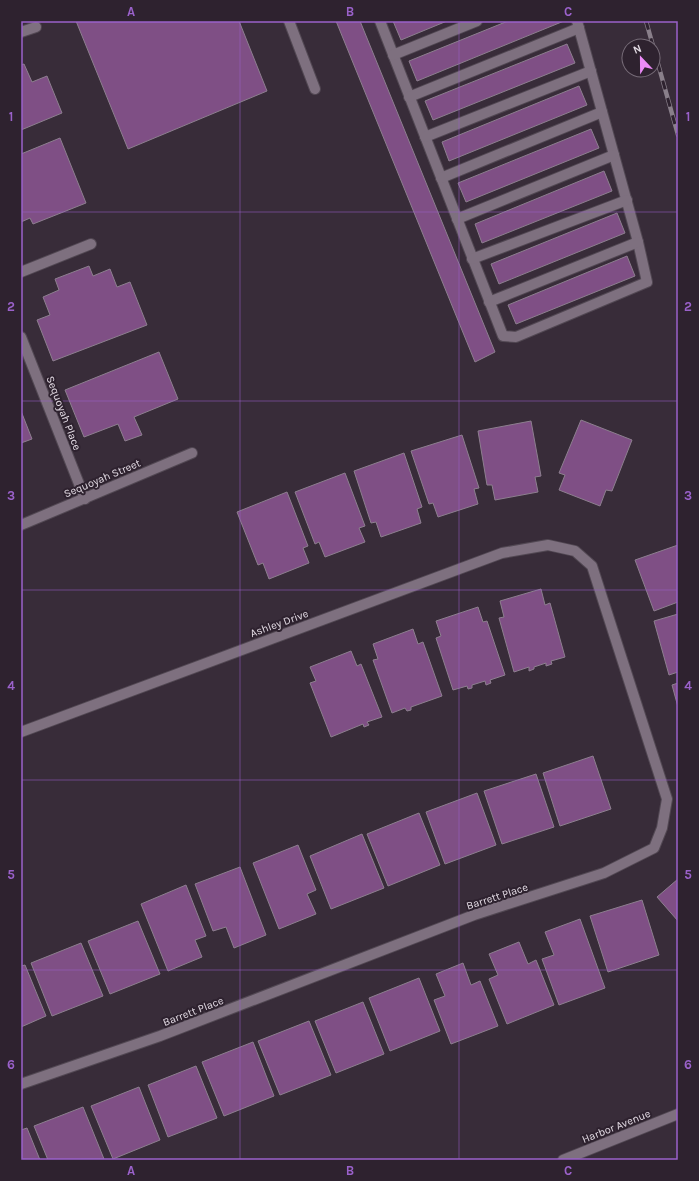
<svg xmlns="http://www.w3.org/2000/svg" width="699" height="1181" font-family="Karla,sans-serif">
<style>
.building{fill:#7f4f85;stroke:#8d7f8f}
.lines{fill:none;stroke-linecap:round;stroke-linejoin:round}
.minor-casing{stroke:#524853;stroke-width:12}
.minor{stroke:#7e707f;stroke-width:10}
.rail-casing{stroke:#897f8a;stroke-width:4.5}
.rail{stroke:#2e222f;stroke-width:3;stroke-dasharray:9;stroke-linecap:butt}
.grid{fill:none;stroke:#9a61ca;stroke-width:1;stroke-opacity:0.55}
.labels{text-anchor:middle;stroke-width:4;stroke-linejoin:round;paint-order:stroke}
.street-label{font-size:11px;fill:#e4dce5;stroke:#2e222f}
.neatline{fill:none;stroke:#9a61ca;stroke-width:1.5}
.grid-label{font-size:13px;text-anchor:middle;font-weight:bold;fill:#9a61ca}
</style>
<rect width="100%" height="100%" fill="#382c39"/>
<!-- building -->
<g class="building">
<path d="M76,21H239L267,91L128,149Z"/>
<path d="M336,21H360L495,352L475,362Z"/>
<path d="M393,21H447L401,40Z"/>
<path d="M508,21H564L417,81L409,61Z"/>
<path d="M567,44L575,63L433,120L425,101Z"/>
<path d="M24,64L32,82L47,76L62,113L21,130V65Z"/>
<path d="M579,86L587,105L449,161L442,142Z"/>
<path d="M591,129L599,148L466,202L458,183Z"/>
<path d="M60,138L86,203L33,224L30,218L21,222V154Z"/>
<path d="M604,171L612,191L482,243L475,224Z"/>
<path d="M617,213L625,233L499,284L491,264Z"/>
<path d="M627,256L635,276L516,324L508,305Z"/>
<path d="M89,266L93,276L110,269L117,287L130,282L147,325L53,361L37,320L50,315L43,297L59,290L55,279Z"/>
<path d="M159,352L178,399L134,417L142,435L125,441L118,424L84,437L65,390Z"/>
<path d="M21,411L32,439L21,443Z"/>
<path d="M581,420L632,440L612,491L606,490L600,506L559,490L565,475L559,473Z"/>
<path d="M531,421L541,476L535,477L538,492L495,500L492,485H487L478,431Z"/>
<path d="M462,435L479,488L474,489L478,504L438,517L433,503L429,504L411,451Z"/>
<path d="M404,453L422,507L417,509L421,523L381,537L376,522L371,523L354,471Z"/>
<path d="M345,473L365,526L359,528L365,542L325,557L319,542L315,544L295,492Z"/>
<path d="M287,492L308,546L303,548L309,563L269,579L263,563L258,565L237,512Z"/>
<path d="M678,545V602L654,611L635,560Z"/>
<path d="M541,589L545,605L550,603L565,657L551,661L552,664L546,666V663L534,667V669L529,671V667L514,672L499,618L504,617L500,601Z"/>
<path d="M478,607L483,622L487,621L505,675L490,680L491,683L486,685L485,681L472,685V688L468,689L467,686L453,690L436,638L441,636L436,621Z"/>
<path d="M678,614V672L669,675L654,621Z"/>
<path d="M413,629L418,644L423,642L442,696L411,707V710L407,711L405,708L392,713L373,660L378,659L373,644Z"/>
<path d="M351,651L357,666L361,664L382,717L367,722L369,725L364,727L363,724L331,737L310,683L316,681L310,667Z"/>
<path d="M678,683V707L672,685Z"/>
<path d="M593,756L611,809L560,826L543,773Z"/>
<path d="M536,774L554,827L502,844L484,791Z"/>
<path d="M477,793L496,845L445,864L426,812Z"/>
<path d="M419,813L440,865L388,886L367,834Z"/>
<path d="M362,834L384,888L331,909L310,856Z"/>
<path d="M298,845L316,890L307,894L316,914L279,929L253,863Z"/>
<path d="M240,867L266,935L234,948L226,927L213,931L195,884Z"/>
<path d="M678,879V921L657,897Z"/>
<path d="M186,885L206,936L195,940L202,957L168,971L141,904Z"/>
<path d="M642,900L659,955L608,972L590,916Z"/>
<path d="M580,919L605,988L559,1005L542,959L554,955L545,932Z"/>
<path d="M138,921L160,974L110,994L88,941Z"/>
<path d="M519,942L528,964L536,960L554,1005L507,1024L489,979L498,975L489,954Z"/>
<path d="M81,943L103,996L52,1016L31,963Z"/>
<path d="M463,963L471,985L480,981L498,1026L451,1044L434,1000L445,996L436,974Z"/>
<path d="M25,965L46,1016L21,1027V966Z"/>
<path d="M419,978L440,1031L390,1051L369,998Z"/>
<path d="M363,1002L384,1054L336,1073L315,1021Z"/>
<path d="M309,1021L331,1075L280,1095L258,1041Z"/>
<path d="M253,1042L274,1096L224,1116L202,1062Z"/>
<path d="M196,1066L217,1118L168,1137L148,1085Z"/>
<path d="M139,1087L160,1140L113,1159L91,1106Z"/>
<path d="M83,1107L104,1159L48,1160L34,1126Z"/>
<path d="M27,1128L40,1160H21V1130Z"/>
</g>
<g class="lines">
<!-- minor casing -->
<g class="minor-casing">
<g id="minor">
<path d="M289,21L315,89"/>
<path d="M380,21L503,336L516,337L647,282L638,242L577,21"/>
<path d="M21,32L36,27"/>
<path d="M393,55L477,21"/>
<path d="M409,97L579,28"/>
<path d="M425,137L591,71"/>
<path d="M441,178L602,112"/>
<path d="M457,219L614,155"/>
<path d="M472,259L627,200"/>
<path d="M21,272L91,244"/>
<path d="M489,302L638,242"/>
<path d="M21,337L85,499"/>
<path d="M21,525L192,453"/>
<path d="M21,732L502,553L548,545L575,551L592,566L667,799L662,828L654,848L604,873L474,915L160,1036L21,1084"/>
<path d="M563,1160L678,1114"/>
</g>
</g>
<!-- minor -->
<use href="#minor" class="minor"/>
<!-- rail casing -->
<g class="rail-casing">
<g id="rail">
<path d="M646,21L653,46"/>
<path d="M653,46L678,135"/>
</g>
</g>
<!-- rail -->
<use href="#rail" class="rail"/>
</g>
<!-- grid -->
<path class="grid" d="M240,21V1160M459,21V1160M21,212H678M21,401H678M21,590H678M21,780H678M21,970H678"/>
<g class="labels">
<!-- street labels -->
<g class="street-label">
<text transform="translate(64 413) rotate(69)" y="4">Sequoyah Place</text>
<text transform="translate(102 478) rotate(-23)" y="4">Sequoyah Street</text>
<text transform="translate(279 623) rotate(-20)" y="4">Ashley Drive</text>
<text transform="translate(497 896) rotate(-18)" y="4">Barrett Place</text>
<text transform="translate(193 1011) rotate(-21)" y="4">Barrett Place</text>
<text transform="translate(616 1126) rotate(-22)" y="4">Harbor Avenue</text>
</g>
</g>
<!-- border -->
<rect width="699" height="1181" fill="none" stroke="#2e222f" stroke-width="44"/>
<!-- north arrow -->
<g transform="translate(641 58) rotate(338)"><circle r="19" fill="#2e222f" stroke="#776c78"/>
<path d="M0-3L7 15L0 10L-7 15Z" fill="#ed8cf9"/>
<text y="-6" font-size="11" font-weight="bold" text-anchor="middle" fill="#e4dce5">N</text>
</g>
<rect x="22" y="22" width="655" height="1137" class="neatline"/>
<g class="grid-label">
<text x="131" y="16">A</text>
<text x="350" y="16">B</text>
<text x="568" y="16">C</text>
<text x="11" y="121">1</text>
<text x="688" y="121">1</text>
<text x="11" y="311">2</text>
<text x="688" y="311">2</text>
<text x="11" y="500">3</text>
<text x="688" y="500">3</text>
<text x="11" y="690">4</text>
<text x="688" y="690">4</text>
<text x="11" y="879">5</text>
<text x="688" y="879">5</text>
<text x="11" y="1069">6</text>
<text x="688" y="1069">6</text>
<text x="131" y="1175">A</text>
<text x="350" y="1175">B</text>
<text x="568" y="1175">C</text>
</g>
</svg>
